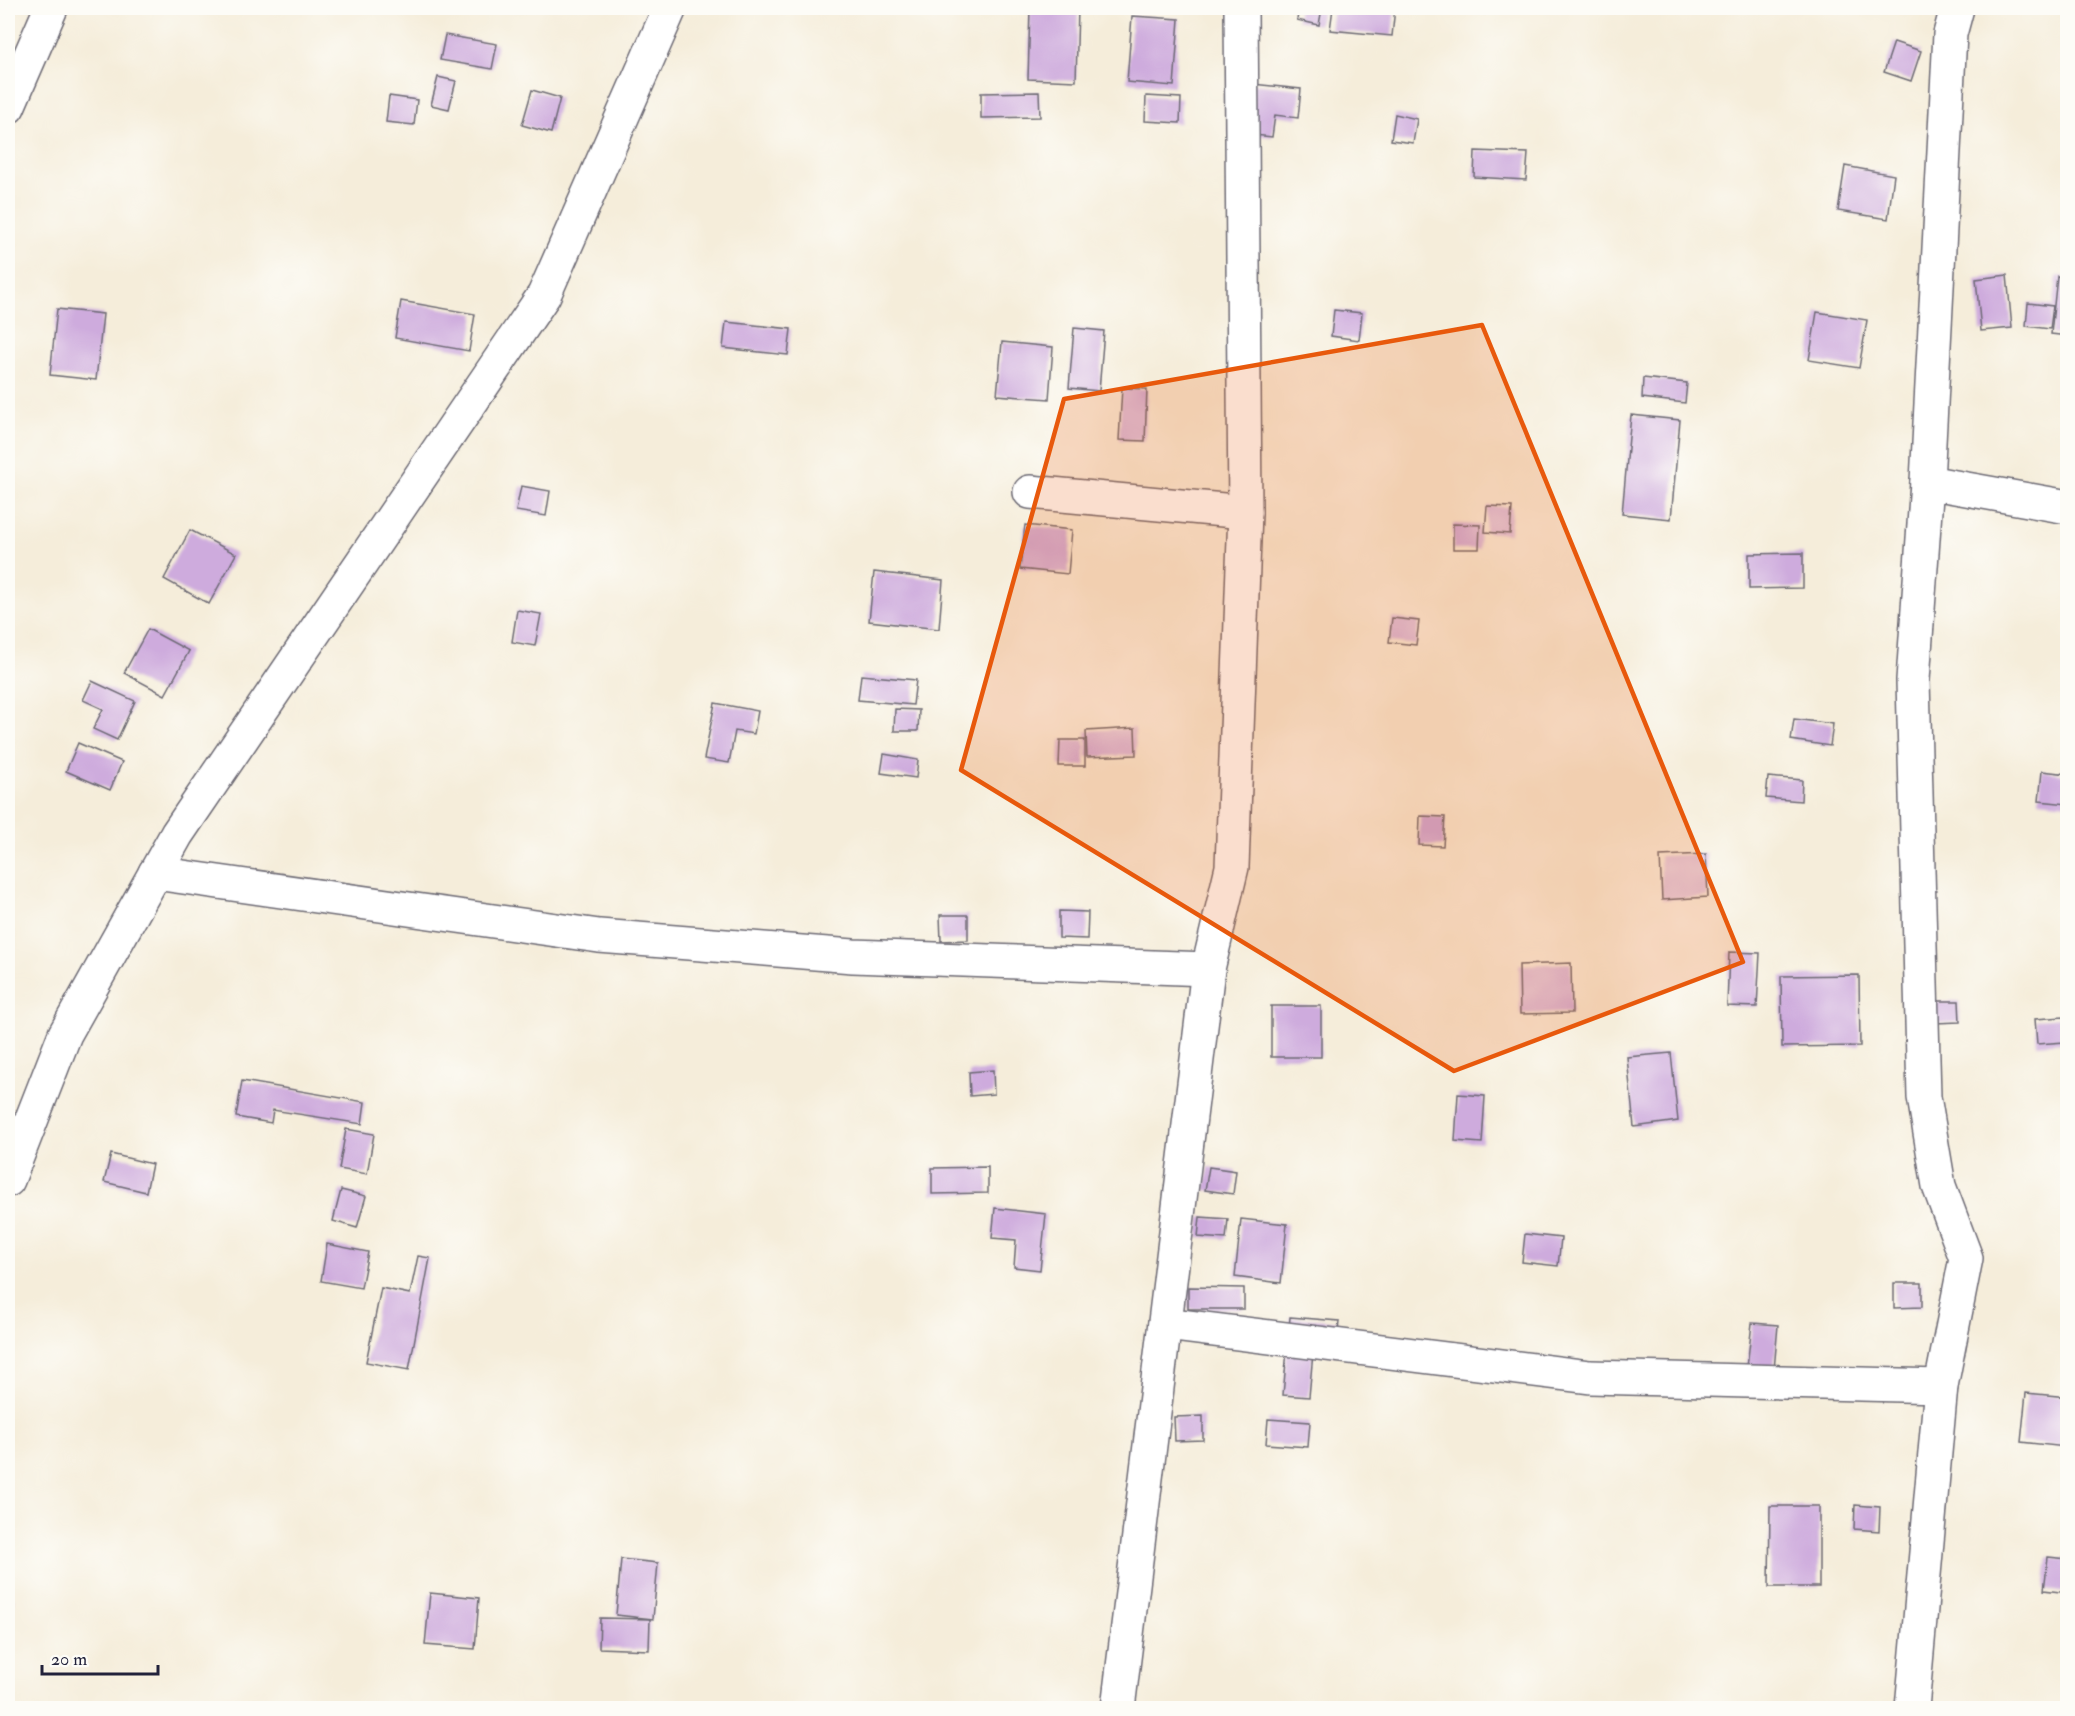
<svg xmlns="http://www.w3.org/2000/svg" width="2075" height="1716" font-family="'IM FELL Double Pica',serif">
<style>
.building{fill:#ceabdd}
.lines{fill:none;stroke-linecap:round;stroke-linejoin:round}
.minor-casing{stroke:#6c6973;stroke-width:36}
.minor{stroke:#fff;stroke-width:33}
.marked{fill:#e8590c;fill-opacity:0.2;stroke:#e8590c;stroke-width:4.5;stroke-linejoin:round}
</style>
<rect width="100%" height="100%" fill="#fdfcf7"/>
<filter id="ink" filterUnits="userSpaceOnUse"><feTurbulence type="fractalNoise" baseFrequency=".0167" numOctaves="2"/><feDisplacementMap in="SourceGraphic" scale="12" xChannelSelector="R" yChannelSelector="G"/><feConvolveMatrix kernelMatrix="1 2 1 2 8 2 1 2 1" color-interpolation-filters="sRGB"/></filter>
<filter id="wash" filterUnits="userSpaceOnUse"><feTurbulence type="fractalNoise" baseFrequency=".008" numOctaves="4" result="noise"/><feDisplacementMap in="SourceGraphic" scale="24" xChannelSelector="R" yChannelSelector="G"/><feGaussianBlur stdDeviation="1.35" result="paint"/><feColorMatrix in="noise" values="0 0 0 0 0 0 0 0 0 0 0 0 0 0 0 0 0 1.4 0 .05"/><feComposite in="paint" operator="in"/></filter>
<g filter="url(#wash)">
<rect width="100%" height="100%" fill="#f5edda"/>
<g id="blocks">
<!-- building -->
<g class="building">
<path d="M1030,8H1078L1076,81L1028,79Z"/>
<path d="M1299,8H1322L1319,25L1297,20Z"/>
<path d="M1333,8H1395L1392,36L1330,30Z"/>
<path d="M1132,16L1179,19L1174,86L1127,82Z"/>
<path d="M445,35L497,44L492,69L440,60Z"/>
<path d="M1894,42L1921,51L1911,81L1884,72Z"/>
<path d="M438,77L456,81L449,109L431,105Z"/>
<path d="M1233,82L1301,89L1298,118L1275,115L1272,137L1228,132Z"/>
<path d="M532,90L560,98L551,133L522,125Z"/>
<path d="M1039,92L1040,117L981,118V93Z"/>
<path d="M389,96L417,100L414,125L386,122Z"/>
<path d="M1146,96L1181,98L1180,123L1145,121Z"/>
<path d="M1395,114L1417,119L1413,143L1391,140Z"/>
<path d="M1475,151L1528,153L1526,180L1474,177Z"/>
<path d="M1845,166L1894,175L1888,219L1838,211Z"/>
<path d="M2007,275L2012,328L1981,331L1976,279Z"/>
<path d="M2057,276L2068,277V336L2051,334Z"/>
<path d="M401,301L475,314L469,351L395,338Z"/>
<path d="M2028,303L2053,306L2050,329L2026,326Z"/>
<path d="M57,309L103,314L96,380L50,375Z"/>
<path d="M1334,310L1362,313L1359,340L1331,336Z"/>
<path d="M1817,312L1867,320L1859,368L1809,360Z"/>
<path d="M726,322L791,329L788,355L723,348Z"/>
<path d="M1074,328L1104,331L1099,391L1069,388Z"/>
<path d="M1002,342L1053,347L1049,399L997,395Z"/>
<path d="M1643,378L1687,383L1685,403L1642,398Z"/>
<path d="M1122,388L1147,389L1145,441L1119,440Z"/>
<path d="M1631,415L1680,420L1671,519L1622,514Z"/>
<path d="M521,486L550,491L546,516L516,511Z"/>
<path d="M1487,506L1512,507L1510,534L1485,532Z"/>
<path d="M1453,524L1480,525L1479,549H1453Z"/>
<path d="M1025,525L1072,530L1068,574L1020,569Z"/>
<path d="M190,530L236,554L209,604L164,579Z"/>
<path d="M1803,553V588L1749,589V554Z"/>
<path d="M874,572L943,580L939,629L869,621Z"/>
<path d="M517,610L541,614L535,646L512,642Z"/>
<path d="M1392,618L1419,621L1416,645L1389,642Z"/>
<path d="M148,629L189,651L165,695L124,673Z"/>
<path d="M861,675L916,680L913,705L858,700Z"/>
<path d="M92,681L135,701L117,740L93,729L103,709L83,700Z"/>
<path d="M715,703L758,711L754,734L735,731L729,763L704,759Z"/>
<path d="M895,709L919,710L918,731H894Z"/>
<path d="M1794,719L1833,724L1830,746L1791,740Z"/>
<path d="M1135,728L1136,755L1087,757L1086,731Z"/>
<path d="M1060,740H1085V766H1059Z"/>
<path d="M78,743L122,762L110,790L66,771Z"/>
<path d="M884,754L918,760L916,778L881,773Z"/>
<path d="M2042,771L2068,774V804L2039,801Z"/>
<path d="M1768,777L1802,780L1801,801L1766,798Z"/>
<path d="M1420,816L1445,817L1443,846L1419,845Z"/>
<path d="M1706,854L1708,897L1662,900L1660,856Z"/>
<path d="M1059,911L1088,912L1087,939L1059,938Z"/>
<path d="M940,915H968V940L941,941Z"/>
<path d="M1729,952L1760,953L1757,1007L1727,1006Z"/>
<path d="M1571,963L1572,1013L1520,1014L1519,965Z"/>
<path d="M1859,975L1860,1046L1782,1047L1781,976Z"/>
<path d="M1934,1001H1959L1960,1022L1935,1023Z"/>
<rect x="1271" y="1006" width="50" height="51"/>
<path d="M2064,1017L2065,1042L2037,1044L2035,1019Z"/>
<path d="M1671,1053L1678,1121L1634,1127L1627,1057Z"/>
<path d="M993,1070L994,1094L970,1096L969,1072Z"/>
<path d="M242,1081L365,1102L362,1124L273,1110L271,1123L236,1117Z"/>
<path d="M1458,1094L1485,1096L1482,1143L1455,1141Z"/>
<path d="M346,1129L374,1134L367,1174L339,1169Z"/>
<path d="M111,1154L152,1164L146,1192L104,1182Z"/>
<path d="M988,1167V1193L932,1194V1168Z"/>
<path d="M1209,1167L1236,1171L1233,1194L1205,1190Z"/>
<path d="M341,1190L366,1196L357,1228L333,1221Z"/>
<path d="M995,1208L1046,1214L1040,1270L1014,1267L1016,1240L992,1238Z"/>
<path d="M1200,1217L1228,1219L1226,1239L1198,1237Z"/>
<path d="M1241,1219L1287,1224L1281,1283L1235,1277Z"/>
<path d="M1525,1234L1561,1238L1558,1266L1522,1262Z"/>
<path d="M327,1244L368,1252L361,1288L321,1281Z"/>
<path d="M418,1256L430,1258L409,1370L366,1362L381,1288L410,1294Z"/>
<path d="M1894,1283H1922V1307L1894,1308Z"/>
<path d="M1188,1287L1244,1288V1309H1188Z"/>
<path d="M1290,1317L1339,1321L1336,1355L1313,1353L1309,1397L1283,1395Z"/>
<path d="M1752,1323L1778,1325L1774,1370L1747,1367Z"/>
<path d="M2026,1393L2068,1397L2066,1447L2021,1442Z"/>
<path d="M1203,1416V1440L1175,1441L1174,1417Z"/>
<path d="M1268,1419L1310,1422L1308,1447L1266,1444Z"/>
<path d="M1855,1505L1880,1507L1879,1531L1854,1529Z"/>
<path d="M1770,1506H1819V1587H1769Z"/>
<path d="M2048,1557L2068,1559V1593L2044,1590Z"/>
<path d="M621,1559L658,1563L653,1619L616,1615Z"/>
<path d="M430,1593L479,1598L475,1649L425,1645Z"/>
<path d="M8,1598L14,1599L10,1619L8,1618Z"/>
<path d="M600,1618L650,1619L649,1650L599,1648Z"/>
</g>
</g>
</g>
<g filter="url(#ink)">
<use href="#blocks" fill-opacity="0" stroke="#6c6973" stroke-width="1.5"/>
<g class="lines">
<!-- minor casing -->
<g class="minor-casing">
<g id="minor">
<path d="M8,107L51,8"/>
<path d="M1927,482L2068,507"/>
<path d="M1030,492L1245,512"/>
<path d="M155,873L599,936L853,956L1208,969"/>
<path d="M8,1180L65,1034L177,834L544,295L670,8"/>
<path d="M1165,1324L1590,1377L1941,1386"/>
<path d="M1118,1708L1208,969L1232,867L1245,512L1241,8"/>
<path d="M1912,1708L1941,1386L1966,1258L1939,1186L1924,1097L1913,680L1927,482L1950,34L1957,8"/>
</g>
</g>
<!-- minor -->
<use href="#minor" class="minor"/>
</g>
</g>
<!-- marked area -->
<path class="marked" d="M1482,325L1743,962L1454,1071L961,770L1064,399Z"/>
<!-- margin -->
<rect width="2075" height="1716" fill="none" stroke="#fdfcf7" stroke-width="30"/>
<!-- scale -->
<path d="M42 1665v9h116v-9" fill="none" stroke="#22223b" stroke-width="3"/>
<text x="51" y="1665" font-size="18" fill="#22223b" stroke="#fdfcf7" stroke-width="4.5" paint-order="stroke">20 m</text>
</svg>
